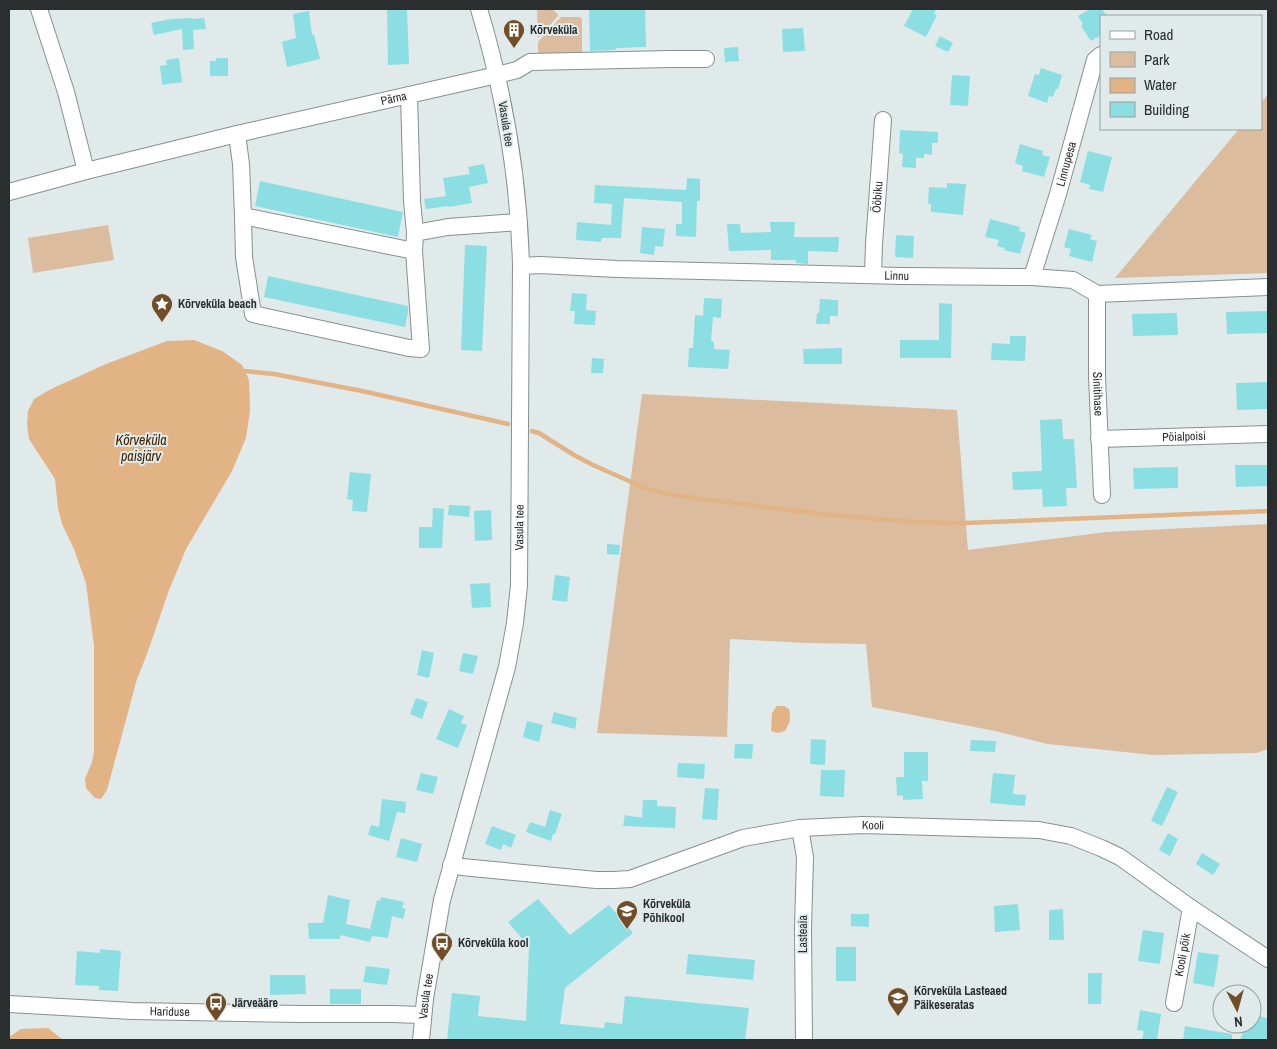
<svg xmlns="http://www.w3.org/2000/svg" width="1277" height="1049" font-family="'Archivo Narrow',sans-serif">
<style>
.green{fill:#dbbc9f}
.water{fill:#e1b385}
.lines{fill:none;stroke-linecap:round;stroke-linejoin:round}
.stream{stroke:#e1b385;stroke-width:4.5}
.building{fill:#8bdee2}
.minor-casing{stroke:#879090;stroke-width:18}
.minor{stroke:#fff;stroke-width:16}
.labels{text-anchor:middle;stroke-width:4;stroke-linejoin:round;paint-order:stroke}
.poi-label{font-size:12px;font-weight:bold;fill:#2a2e2e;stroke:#e0eaea;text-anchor:start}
.street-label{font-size:12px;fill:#2a2e2e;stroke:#e0eaea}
.water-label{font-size:14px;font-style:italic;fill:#412300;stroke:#e0eaea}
</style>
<rect width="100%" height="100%" fill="#e0eaea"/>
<!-- green -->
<g class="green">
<path d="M537,9H552L558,14V16L538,38Z"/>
<path d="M561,17H580L582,19V54H538V42Z"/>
<path d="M1268,94V273L1115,278L1239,129H1261V103Z"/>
<path d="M108,225L114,260L33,273L28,238Z"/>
<path d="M642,394L957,410L968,550L1106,532L1268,524V749L1257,753L1153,755L1048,744L995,731L872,707L866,644L808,643L730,639L727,737L597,733Z"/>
</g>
<!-- water -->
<g class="water">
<path d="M194,340L222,351L242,365L249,380L250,411L246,438L232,471L186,549L169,590L147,654L137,679L107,790L101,799L95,798L86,788L85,779L92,762L94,752V646L86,583L74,549L62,524L58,508L55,479L29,439L27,424L28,411L34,399L51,389L106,364L167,341Z"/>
<path d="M777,706H784L789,709C791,720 790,722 785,731L778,733L771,731L772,713Z"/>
<path d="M48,1028L63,1040H9V1037L21,1029Z"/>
</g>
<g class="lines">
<!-- stream -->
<g class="stream">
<path d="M245,371L274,374L362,391L508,424"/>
<path d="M532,431L539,433L574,455L593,465L647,489L672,495L829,515L915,522L965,523L1268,511"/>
</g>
</g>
<!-- building -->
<g class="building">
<path d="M387,9H407L409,64L388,65Z"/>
<path d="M589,9H645L646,47L616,48V50L590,51Z"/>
<path d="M913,9H936L934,14L937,15L926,37L904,26Z"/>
<path d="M1090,9H1102L1107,16H1101V35L1091,41L1081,26L1083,24L1078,16Z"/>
<path d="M309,11L312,35L314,34L320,59L287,67L282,42L296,38L293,14Z"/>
<path d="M192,18V19L204,18L206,29L193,30L194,49L183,50L182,29L154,35L151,23L171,19Z"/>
<path d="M803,28L805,51L783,52L782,29Z"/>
<path d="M940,36L953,43L948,52L935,46Z"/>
<path d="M738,47L739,61L725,62L724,48Z"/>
<path d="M179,58L182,82L162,85L160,66L167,65L166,60Z"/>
<path d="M216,58H228V76H210V61H216Z"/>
<path d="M1041,68L1062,75L1058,89H1056L1053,97L1049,96L1047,103L1028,96L1035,74L1039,75Z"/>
<path d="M952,75L970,76L968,106L950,105Z"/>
<path d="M900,130L938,132V143H932V155L924,154V158H916V168L902,167L903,154L899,153Z"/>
<path d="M1020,144L1043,151L1042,155L1050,157L1044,177L1022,171L1023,166L1015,163Z"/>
<path d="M1088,151L1112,157L1103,192L1089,189L1090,185L1080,182Z"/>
<path d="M484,164L488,183L469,187L472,203L449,207L448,206L426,209L424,199L446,196L443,178L470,174L468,167Z"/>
<path d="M687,178L700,179V201H697L696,237L676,236V224H682V202L624,198L621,238H602L601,242L576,240L577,222L611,225L612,204L594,203L595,185L686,190Z"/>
<path d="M260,181L403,212L398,237L255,206Z"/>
<path d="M947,183L966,184L963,215L931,212V204H928L929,187L947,188Z"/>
<path d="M990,219L1020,227L1019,231L1026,233L1020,254L1004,250L1005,248L997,246L999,240L985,237Z"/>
<path d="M770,222H795L794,237H839L838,252L808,251V264L796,263V260H771V250L729,251L727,224H740L741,233L771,232Z"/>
<path d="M642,227L665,229L663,247L655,246L654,255L640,253Z"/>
<path d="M1069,229L1092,235L1090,239L1097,241L1092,262L1069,256L1071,249L1064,247Z"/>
<path d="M896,235L914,236L913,258L895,257Z"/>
<path d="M465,245L487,246L482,351L461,350Z"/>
<path d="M268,276L408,306V313L405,327L264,297Z"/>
<path d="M572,293L587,294L586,310L596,311L595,325L574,324L575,311H570Z"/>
<path d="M704,298L722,299L721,318L713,317L711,341L714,342V349L730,350L728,369L688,367L689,348H693L695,315L703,316Z"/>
<path d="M820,299L838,300V316H830V324H816L817,313H819Z"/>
<path d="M939,303L952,304L951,358H900V340H939Z"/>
<path d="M1268,311V333L1227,334L1226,312Z"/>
<path d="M1177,313L1178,335L1133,336L1132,314Z"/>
<path d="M1010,336H1026L1025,361L991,360L992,343L1010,344Z"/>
<path d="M842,348V364H804L803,349Z"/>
<path d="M592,358L604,359L603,373H591Z"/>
<path d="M1268,382V409L1237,410L1236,383Z"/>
<path d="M1062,419L1063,439H1074L1077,488H1066L1067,506L1043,507L1042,489L1013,490L1012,472L1042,471L1040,420Z"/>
<path d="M1235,465H1268V486L1236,487Z"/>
<path d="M1178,467V488L1134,489L1133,468Z"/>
<path d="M350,472L371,474L367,512L352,511L353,500L347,499Z"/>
<path d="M449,505L470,506L469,517L448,515Z"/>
<path d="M433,508L444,509L442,548H419V527H432Z"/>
<path d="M491,510L492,540L475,541L474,511Z"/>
<path d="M607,544L620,545L619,555L607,554Z"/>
<path d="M555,575L570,577L567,602L552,600Z"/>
<path d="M490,583L491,607L472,608L470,584Z"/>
<path d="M422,650L434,653L429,678L417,675Z"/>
<path d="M463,653L478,656L473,674L459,671Z"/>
<path d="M416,698L428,702L422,719L410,714Z"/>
<path d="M449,709L464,716L461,723L467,725L458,748L436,739Z"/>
<path d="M554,712L577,718L575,729L551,723Z"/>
<path d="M527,721L543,725L539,742L523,737Z"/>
<path d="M811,739L826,740L825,765L810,764Z"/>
<path d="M971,740L996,741L995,752L970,751Z"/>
<path d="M735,744H753L752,759L734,758Z"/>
<path d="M904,752H928V781H922L923,799L903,800V795L897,796L896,777H904Z"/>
<path d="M678,763L705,764L704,779L677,777Z"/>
<path d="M821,770H845L844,797L820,796Z"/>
<path d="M421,773L438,777L433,794L416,790Z"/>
<path d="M993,773L1015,775L1013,794L1026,795L1025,806L990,803Z"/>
<path d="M1167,787L1178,792L1162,826L1151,821Z"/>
<path d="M705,788L719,789L717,820L702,819Z"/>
<path d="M382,799L406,802L405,813L397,812L389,841L368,835L371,825L379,827Z"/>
<path d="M643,800H657V806L676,807L675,828L623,826L625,815L642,818Z"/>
<path d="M550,810L562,814L555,834H553L551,841L526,832L530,822L545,827Z"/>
<path d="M492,826L516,835L511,848L503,844L501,850L485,844Z"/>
<path d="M1168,833L1178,839L1170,856L1159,850Z"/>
<path d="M401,838L422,844L417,862L396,857Z"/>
<path d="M1202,853L1220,864L1213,875L1196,864Z"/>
<path d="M328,895L350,900L346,924L370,929L377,900L380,901L381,897L404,902L402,908L406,909L403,919L392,916L388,938L372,936L370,942L340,935V939H309L308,923H323Z"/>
<path d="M538,899L570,935L609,905L633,933L565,988L560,1024L604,1028L605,1022L622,1024L625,996L749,1008L745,1040H447L452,993L480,996L478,1016L526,1021L529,947L508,922Z"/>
<path d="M1018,904L1020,930L995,932L994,906Z"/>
<path d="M1063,909L1064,940H1049V910Z"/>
<path d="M851,914H869V927L851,926Z"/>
<path d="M1143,930L1164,933L1160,964L1138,961Z"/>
<rect x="836" y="947" width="20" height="34"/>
<path d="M100,949L121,951L118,991L99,990V986L75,985L77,951L100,953Z"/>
<path d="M1198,952L1219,955L1214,987L1193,983Z"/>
<path d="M688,954L755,960L753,980L686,974Z"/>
<path d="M366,966L390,969L387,985L363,982Z"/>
<path d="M1088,973H1102L1101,1004H1088Z"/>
<path d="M270,975H305L306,994L270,995Z"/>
<rect x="330" y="989" width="31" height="15"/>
<path d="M1140,1010L1161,1014L1157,1040H1142L1144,1031L1137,1030Z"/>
<path d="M1252,1013L1268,1019V1040H1240L1246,1024H1252Z"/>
<path d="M1185,1026L1232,1034V1040H1183Z"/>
</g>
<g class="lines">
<!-- minor casing -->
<g class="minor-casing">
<g id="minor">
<path d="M39,9L66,92L86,171"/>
<path d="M409,95L412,201L415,233"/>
<path d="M237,134L241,164L243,216L244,257L253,314L409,348L421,349L414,251L415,233L448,227L519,222"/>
<path id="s1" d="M9,192L86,171L237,134L497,75L517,70L530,62L670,59H706"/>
<path d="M243,216L414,251"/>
<path id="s2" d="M521,266L540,265L617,269L902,276L1032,277L1073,280L1097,294L1268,287"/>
<path id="s3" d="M873,275L874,244L883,120"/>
<path id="s4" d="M1032,277L1058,194L1095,60L1101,55"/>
<path id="s5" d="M1097,294V376L1102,495"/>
<path id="s6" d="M1099,439L1268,434"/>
<path d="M800,828L805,857L803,928L804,1040"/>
<path id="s7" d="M451,865L462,867L596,880H614L630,879L743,838L800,828L863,825L1039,830L1071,836L1101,848L1120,857L1191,908L1268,959"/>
<path id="s8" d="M1174,1003L1191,908"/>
<path id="s9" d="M9,1004L132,1011L300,1014H392L422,1015"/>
<path id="s10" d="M421,1040L425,999L442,900L507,667L515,623L519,585L521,266C519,179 504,92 479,9"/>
</g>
</g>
<!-- minor -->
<use href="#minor" class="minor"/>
</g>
<!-- icons -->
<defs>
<g id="building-pin" transform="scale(1.125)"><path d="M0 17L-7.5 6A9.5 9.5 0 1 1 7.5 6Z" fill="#724e28" stroke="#e0eaea"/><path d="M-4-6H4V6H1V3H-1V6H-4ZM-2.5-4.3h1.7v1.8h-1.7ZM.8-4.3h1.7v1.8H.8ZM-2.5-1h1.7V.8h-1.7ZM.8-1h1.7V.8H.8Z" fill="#fff"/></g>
<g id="sight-pin" transform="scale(1.125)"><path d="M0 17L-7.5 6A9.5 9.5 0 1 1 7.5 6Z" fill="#724e28" stroke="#e0eaea"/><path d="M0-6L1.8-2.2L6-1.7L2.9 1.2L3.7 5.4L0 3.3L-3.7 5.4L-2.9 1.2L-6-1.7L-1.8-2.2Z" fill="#fff"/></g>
<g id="school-pin" transform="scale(1.125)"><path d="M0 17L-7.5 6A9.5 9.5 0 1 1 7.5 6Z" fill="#724e28" stroke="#e0eaea"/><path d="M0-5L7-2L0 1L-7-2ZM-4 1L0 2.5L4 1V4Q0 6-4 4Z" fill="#fff"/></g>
<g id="bus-pin" transform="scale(1.125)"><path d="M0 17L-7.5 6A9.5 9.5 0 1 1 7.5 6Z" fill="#724e28" stroke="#e0eaea"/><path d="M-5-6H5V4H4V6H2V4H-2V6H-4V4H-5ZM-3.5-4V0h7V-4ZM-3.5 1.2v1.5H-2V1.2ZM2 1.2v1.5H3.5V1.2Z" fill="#fff"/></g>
</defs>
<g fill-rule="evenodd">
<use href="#building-pin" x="514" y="30"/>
<use href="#sight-pin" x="162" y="304"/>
<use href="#school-pin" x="627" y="911"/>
<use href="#bus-pin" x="442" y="943"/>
<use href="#school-pin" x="898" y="998"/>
<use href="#bus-pin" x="216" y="1003"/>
</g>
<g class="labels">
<!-- poi labels -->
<g class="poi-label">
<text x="530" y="34">Kõrveküla</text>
<text x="178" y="308">Kõrveküla beach</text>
<text x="643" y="908">Kõrveküla<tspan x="643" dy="14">Põhikool</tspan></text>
<text x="458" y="947">Kõrveküla kool</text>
<text x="914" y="995">Kõrveküla Lasteaed<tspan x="914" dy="14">Päikeseratas</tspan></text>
<text x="232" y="1007">Järveääre</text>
</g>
<!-- street labels -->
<g class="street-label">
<text dy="4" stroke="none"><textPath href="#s1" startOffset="396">Pärna</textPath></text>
<text transform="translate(506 124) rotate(81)" y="4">Vasula tee</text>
<text dy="4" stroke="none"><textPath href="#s4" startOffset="118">Linnupesa</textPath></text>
<text dy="4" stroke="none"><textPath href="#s3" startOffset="78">Ööbiku</textPath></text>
<text dy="4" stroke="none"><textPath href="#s2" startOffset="376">Linnu</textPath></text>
<text dy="4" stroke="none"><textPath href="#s5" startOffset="100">Sinitihase</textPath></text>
<text dy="4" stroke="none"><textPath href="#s6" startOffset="85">Pöialpoisi</textPath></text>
<text dy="4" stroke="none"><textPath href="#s10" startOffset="524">Vasula tee</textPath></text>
<text dy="4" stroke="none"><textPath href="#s7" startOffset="431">Kooli</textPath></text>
<text transform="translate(803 934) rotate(-90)" y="4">Lasteaia</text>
<text dy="4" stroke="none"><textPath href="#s8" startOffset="49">Kooli põik</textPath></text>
<text dy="4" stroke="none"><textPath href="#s10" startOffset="44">Vasula tee</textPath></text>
<text dy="4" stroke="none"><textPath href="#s9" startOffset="161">Hariduse</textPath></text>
</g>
<!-- water labels -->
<g class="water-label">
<text x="141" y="445">Kõrveküla<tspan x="141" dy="16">paisjärv</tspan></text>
</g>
</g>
<!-- border -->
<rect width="1277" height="1049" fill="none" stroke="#2a2e2e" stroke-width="20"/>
<!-- legend -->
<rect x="1100" y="15" width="162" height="115" fill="#e0eaea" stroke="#979f9f"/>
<rect x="1110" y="31" width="25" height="8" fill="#ffffff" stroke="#979f9f"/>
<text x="1144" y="40" font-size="15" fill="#2a2e2e">Road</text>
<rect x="1110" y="52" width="25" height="15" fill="#dbbc9f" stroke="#979f9f"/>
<text x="1144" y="65" font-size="15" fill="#2a2e2e">Park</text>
<rect x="1110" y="78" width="25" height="15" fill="#e1b385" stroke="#979f9f"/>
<text x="1144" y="90" font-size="15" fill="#2a2e2e">Water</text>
<rect x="1110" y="102" width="25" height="15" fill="#8bdee2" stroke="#979f9f"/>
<text x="1144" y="115" font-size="15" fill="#2a2e2e">Building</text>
<!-- north arrow -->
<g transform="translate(1237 1009) rotate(174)"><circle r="24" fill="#e0eaea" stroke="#979f9f"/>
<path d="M0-4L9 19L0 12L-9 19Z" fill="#724e28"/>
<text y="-8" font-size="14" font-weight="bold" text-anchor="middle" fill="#2a2e2e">N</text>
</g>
</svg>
